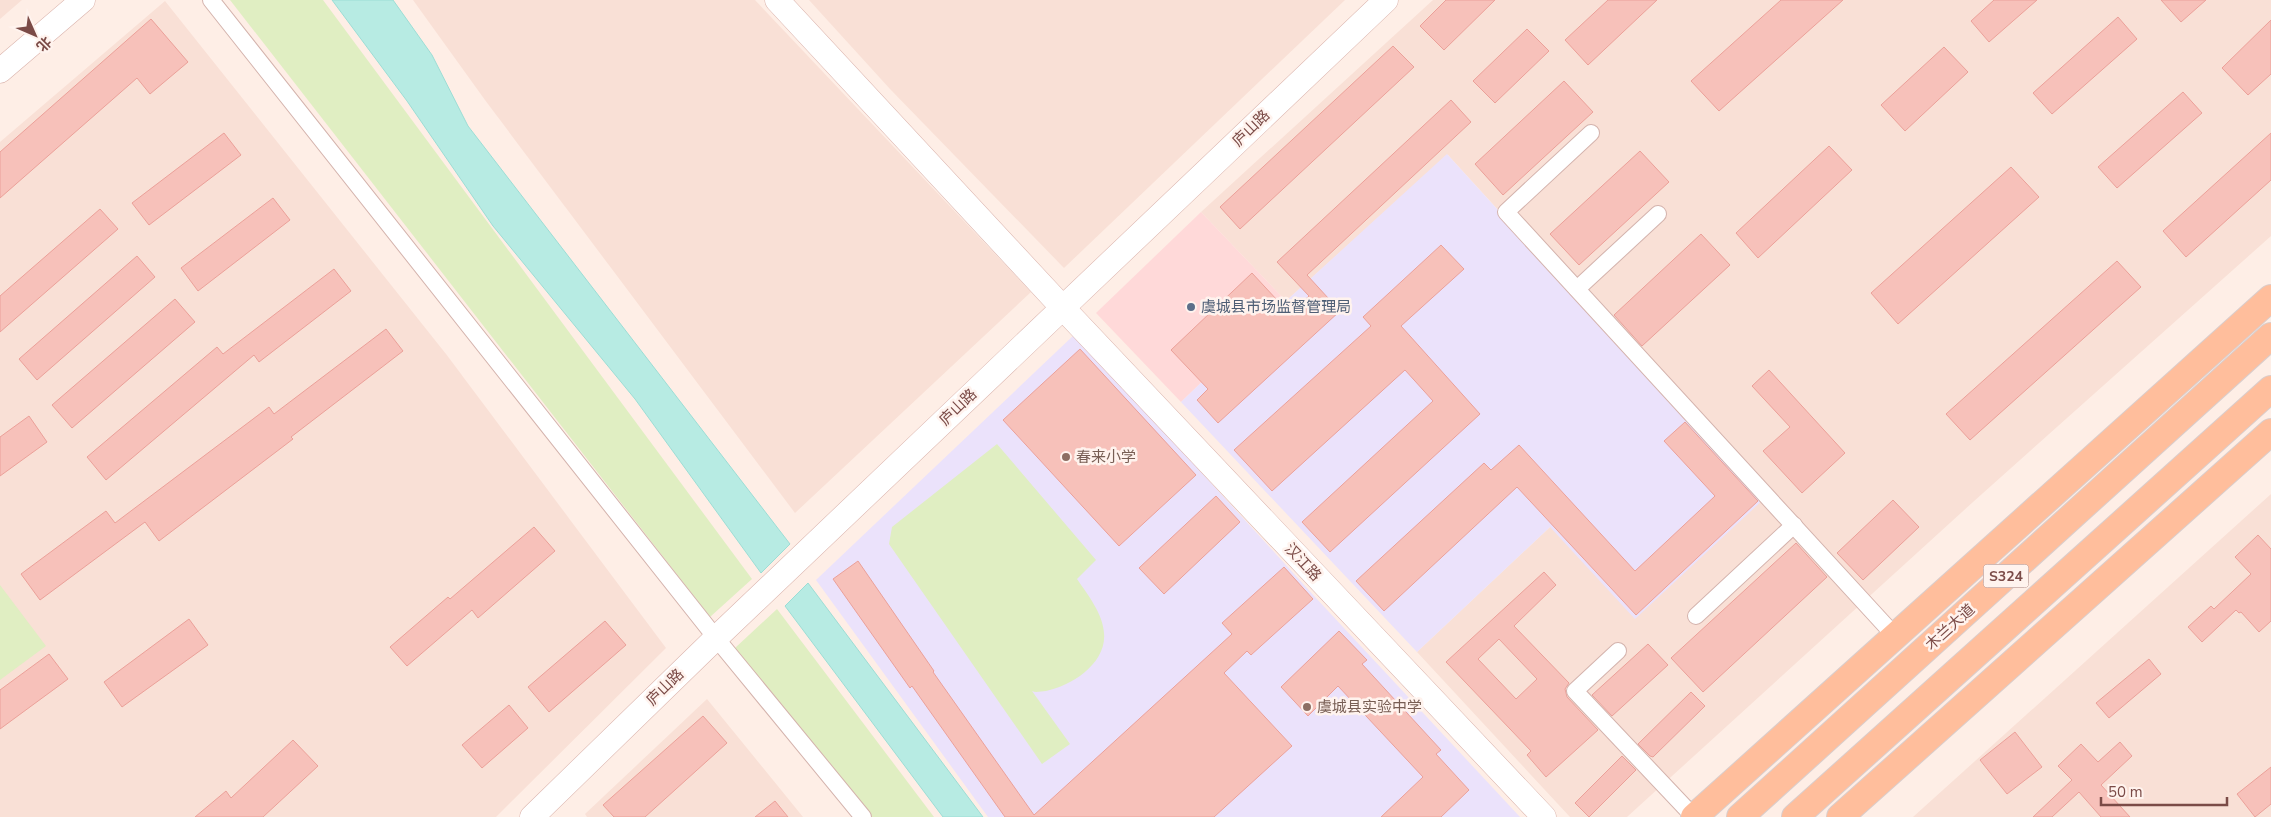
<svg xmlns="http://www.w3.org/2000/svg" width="2271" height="817" font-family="'Nunito Sans','Noto Sans SC',sans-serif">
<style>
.residential{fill:#f9e0d6}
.commercial{fill:#ffd9d9}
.education{fill:#ebe2fb}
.green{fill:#e0eec2}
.water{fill:#b7ebe3;stroke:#9cddd5}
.building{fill:#f7c1ba;stroke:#eba099;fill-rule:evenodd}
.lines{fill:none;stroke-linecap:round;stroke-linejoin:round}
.street-casing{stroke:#d4b3ad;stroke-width:18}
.secondary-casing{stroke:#dab3ac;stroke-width:25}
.primary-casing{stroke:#dacdcb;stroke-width:28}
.street{stroke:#fff;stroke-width:16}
.secondary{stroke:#fff;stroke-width:24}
.primary{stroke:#ffbe9c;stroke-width:26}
.service-dot{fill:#5c6f8a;stroke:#fff3ee;stroke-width:2}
.education-dot{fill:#8d6e63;stroke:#fff3ee;stroke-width:2}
.labels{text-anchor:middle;stroke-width:5;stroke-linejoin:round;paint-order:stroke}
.shield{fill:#fff3ee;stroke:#a37d79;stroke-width:1}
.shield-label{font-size:14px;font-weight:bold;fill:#7b4b47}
.street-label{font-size:15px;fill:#7b4b47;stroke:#fff3ee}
.service-label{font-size:15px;fill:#4e5e75;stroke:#fff3ee;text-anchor:start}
.education-label{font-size:15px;fill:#785e54;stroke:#fff3ee;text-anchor:start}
</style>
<rect width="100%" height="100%" fill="#feeee6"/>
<!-- residential -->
<g class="residential">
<path d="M0,0H22L0,19Z"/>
<path d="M413,0H755L1031,292L795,513L485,100Z"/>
<path d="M809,0H1345L1064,268L890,89Z"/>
<path d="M1433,0H2271V236L1973,502L1627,817H1570L1417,652L1550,527L1622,346L1448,155L1286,301L1201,212Z"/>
<path d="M165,1L446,354L666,648L496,817H0V142Z"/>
<path d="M2271,494V817H1913Z"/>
<path d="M707,699L803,817H587L585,814Z"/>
</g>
<!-- commercial -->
<path class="commercial" d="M1201,212L1286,301L1181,402L1096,313Z"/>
<!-- education -->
<g class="education">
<path d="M1447,154L1622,346L1765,498L1635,619L1550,527L1417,652L1181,402L1286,301Z"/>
<path d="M1075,334L1316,598L1520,817H988L816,580Z"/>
</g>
<!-- green -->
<g class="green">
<path d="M230,0H323L752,579L710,617Z"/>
<path d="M997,444L1096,560L1077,579C1088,595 1103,614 1104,633C1107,663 1072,686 1046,691C1041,691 1036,693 1032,691L1070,744L1042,764L889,544L892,527Z"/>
<path d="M0,585L46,646L0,680Z"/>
<path d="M777,609L934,817H872L735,648Z"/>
</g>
<!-- water -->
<g class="water">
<path d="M332,0H393L432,55L468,126L790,544L761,573L635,399L493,226L407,101Z"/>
<path d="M808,583L983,817H943L785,606Z"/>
</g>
<!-- building -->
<g class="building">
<path d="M1446,0H1495L1444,50L1420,26Z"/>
<path d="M1608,0H1657L1588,65L1565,40Z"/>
<path d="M1781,0H1843L1719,111L1691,81Z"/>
<path d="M1994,0H2037L1989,42L1971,21Z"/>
<path d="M2161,0H2206L2181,22Z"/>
<path d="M2118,17L2137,39L2052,114L2033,93Z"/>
<path d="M151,19L188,62L150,94L137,78L0,198V152Z"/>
<path d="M2271,20V74L2248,95L2222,68Z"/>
<path d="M1527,29L1549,51L1495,103L1473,81Z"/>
<path d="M1393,46L1414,67L1240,229L1220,207Z"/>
<path d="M1944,47L1968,72L1905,131L1881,105Z"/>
<path d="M1564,81L1593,112L1503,195L1475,164Z"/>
<path d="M2183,92L2202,113L2117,188L2098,167Z"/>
<path d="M1451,100L1471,122L1307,275L1340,311L1218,423L1197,400L1208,389L1171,350L1252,273L1290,314L1309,296L1277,262Z"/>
<path d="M224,133L241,155L149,225L132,203Z"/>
<path d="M2271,133V180L2186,257L2163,231Z"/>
<path d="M1829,146L1852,170L1758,258L1736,233Z"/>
<path d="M1640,151L1669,182L1579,265L1550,234Z"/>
<path d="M2011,167L2039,197L1898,324L1871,293Z"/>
<path d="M273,198L290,220L198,291L181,268Z"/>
<path d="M100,209L118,229L0,332V296Z"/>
<path d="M1701,234L1730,265L1642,346L1614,315Z"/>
<path d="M1441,245L1464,269L1401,326L1480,414L1330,552L1302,522L1433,401L1405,370L1272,491L1234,450L1371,326L1363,317Z"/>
<path d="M137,256L155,277L37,380L19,359Z"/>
<path d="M2117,261L2141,287L1970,440L1946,414Z"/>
<path d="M334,269L351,291L259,362L254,355L106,480L87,457L217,347L223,354Z"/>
<path d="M175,299L195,322L72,428L52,405Z"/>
<path d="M386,329L403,351L291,437L293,439L159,541L145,522L40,600L21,574L106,511L115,523L269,407L274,414Z"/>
<path d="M1080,349L1196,475L1119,546L1003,420Z"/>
<path d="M1769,370L1845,453L1802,493L1763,451L1790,427L1752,386Z"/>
<path d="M29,416L47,442L0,476V437Z"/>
<path d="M1685,422L1758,501L1636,615L1517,487L1384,611L1356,581L1484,463L1491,470L1519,445L1635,571L1715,496L1664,441Z"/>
<path d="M1216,496L1240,522L1164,594L1139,568Z"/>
<path d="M1893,500L1919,527L1863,580L1837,553Z"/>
<path d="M534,527L555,551L478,618L472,610L407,666L390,647L448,597L450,599Z"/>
<path d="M2258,535L2271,549V621L2259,632L2241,612L2239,613L2236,610L2202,642L2188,627L2211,606L2214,609L2251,574L2235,557Z"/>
<path d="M1796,543L1827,577L1703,692L1671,658Z"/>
<path d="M858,561L934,671L933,672L1034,815L1232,634L1222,623L1284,567L1313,599L1251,655L1247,651L1224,673L1292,746L1214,817H1005L912,686L910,688L833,579Z"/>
<path d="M1544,572L1556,585L1514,626L1569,683L1565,689L1567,697L1598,730L1546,777L1527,755L1531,751L1446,662ZM1499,639L1537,679L1516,699L1478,659Z"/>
<path d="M189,619L208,645L122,707L104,682Z"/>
<path d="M605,621L626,645L549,712L528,687Z"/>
<path d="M1339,631L1367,660L1362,664L1441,750L1436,754L1469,790L1441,817H1381L1423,777L1338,686L1308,716L1281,687Z"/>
<path d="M1648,644L1668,665L1612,716L1592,695Z"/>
<path d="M49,654L68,679L0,729V690Z"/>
<path d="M2149,659L2161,674L2109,718L2096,703Z"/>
<path d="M1691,692L1705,706L1653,757L1650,756L1638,744Z"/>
<path d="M509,705L528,728L482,768L462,745Z"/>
<path d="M703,716L727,743L645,817H614L603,805Z"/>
<path d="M2015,732L2042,767L2007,794L1980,760Z"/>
<path d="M293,740L318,766L263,817H195L226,791L231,798Z"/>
<path d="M2120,742L2132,756L2101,785L2130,817H2101L2079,792L2052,817H2033L2072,780L2058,766L2081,744L2098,762Z"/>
<path d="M1622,756L1636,770L1589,817L1575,803Z"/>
<path d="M2271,767V804L2255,817L2237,794Z"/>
<path d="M775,801L788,817H755Z"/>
</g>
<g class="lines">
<!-- street casing -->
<g class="street-casing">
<g id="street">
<path d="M211,0L716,638L863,817"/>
<path d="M1591,133L1506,212L1895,636"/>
<path d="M1577,289L1658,214"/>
<path d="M1696,616L1794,525"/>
<path d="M1618,651L1575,691L1694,817"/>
</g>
</g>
<!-- secondary casing -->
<g class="secondary-casing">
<g id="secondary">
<path d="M777,0L1062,307L1544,817"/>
<path d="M0,71L83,0"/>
<path d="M532,817L716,638L1386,0"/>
</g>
</g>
<!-- primary casing -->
<g class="primary-casing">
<g id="primary">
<path d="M1694,817L2271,298"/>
<path d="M1740,817L2271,336"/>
<path d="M1795,817L2271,389"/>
<path d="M1840,817L2271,432"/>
</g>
</g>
<!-- street -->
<use href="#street" class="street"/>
<!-- secondary -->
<use href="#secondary" class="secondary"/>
<!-- primary -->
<use href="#primary" class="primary"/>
</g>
<!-- markers -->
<circle class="service-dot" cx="1191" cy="307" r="5"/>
<g class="education-dot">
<circle cx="1066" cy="457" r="5"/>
<circle cx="1307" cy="707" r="5"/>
</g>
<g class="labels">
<!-- shield labels -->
<rect class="shield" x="1983.5" y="564.5" width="45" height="23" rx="4"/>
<g class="shield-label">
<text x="2006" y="581">S324</text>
</g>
<!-- street labels -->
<g class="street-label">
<text transform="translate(1251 128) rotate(-44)" y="5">庐山路</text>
<text transform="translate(958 407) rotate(-44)" y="5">庐山路</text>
<text transform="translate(1303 562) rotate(47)" y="5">汉江路</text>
<text transform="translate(1950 627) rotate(-42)" y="5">木兰大道</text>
<text transform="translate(665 687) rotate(-44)" y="5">庐山路</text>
</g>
<!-- service labels -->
<g class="service-label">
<text x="1201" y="312">虞城县市场监督管理局</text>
</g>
<!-- education labels -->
<g class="education-label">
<text x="1076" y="462">春来小学</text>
<text x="1317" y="712">虞城县实验中学</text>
</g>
</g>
<!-- north arrow -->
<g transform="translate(35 35) rotate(135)" stroke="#fff3ee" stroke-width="4" paint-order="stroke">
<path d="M0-4L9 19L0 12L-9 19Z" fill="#7b4b47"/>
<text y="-8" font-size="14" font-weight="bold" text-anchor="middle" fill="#7b4b47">北</text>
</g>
<!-- scale -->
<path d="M2101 797v8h126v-8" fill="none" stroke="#7b4b47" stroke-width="2.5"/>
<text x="2108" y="797" font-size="15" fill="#7b4b47" stroke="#fff3ee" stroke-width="4" paint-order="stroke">50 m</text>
</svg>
